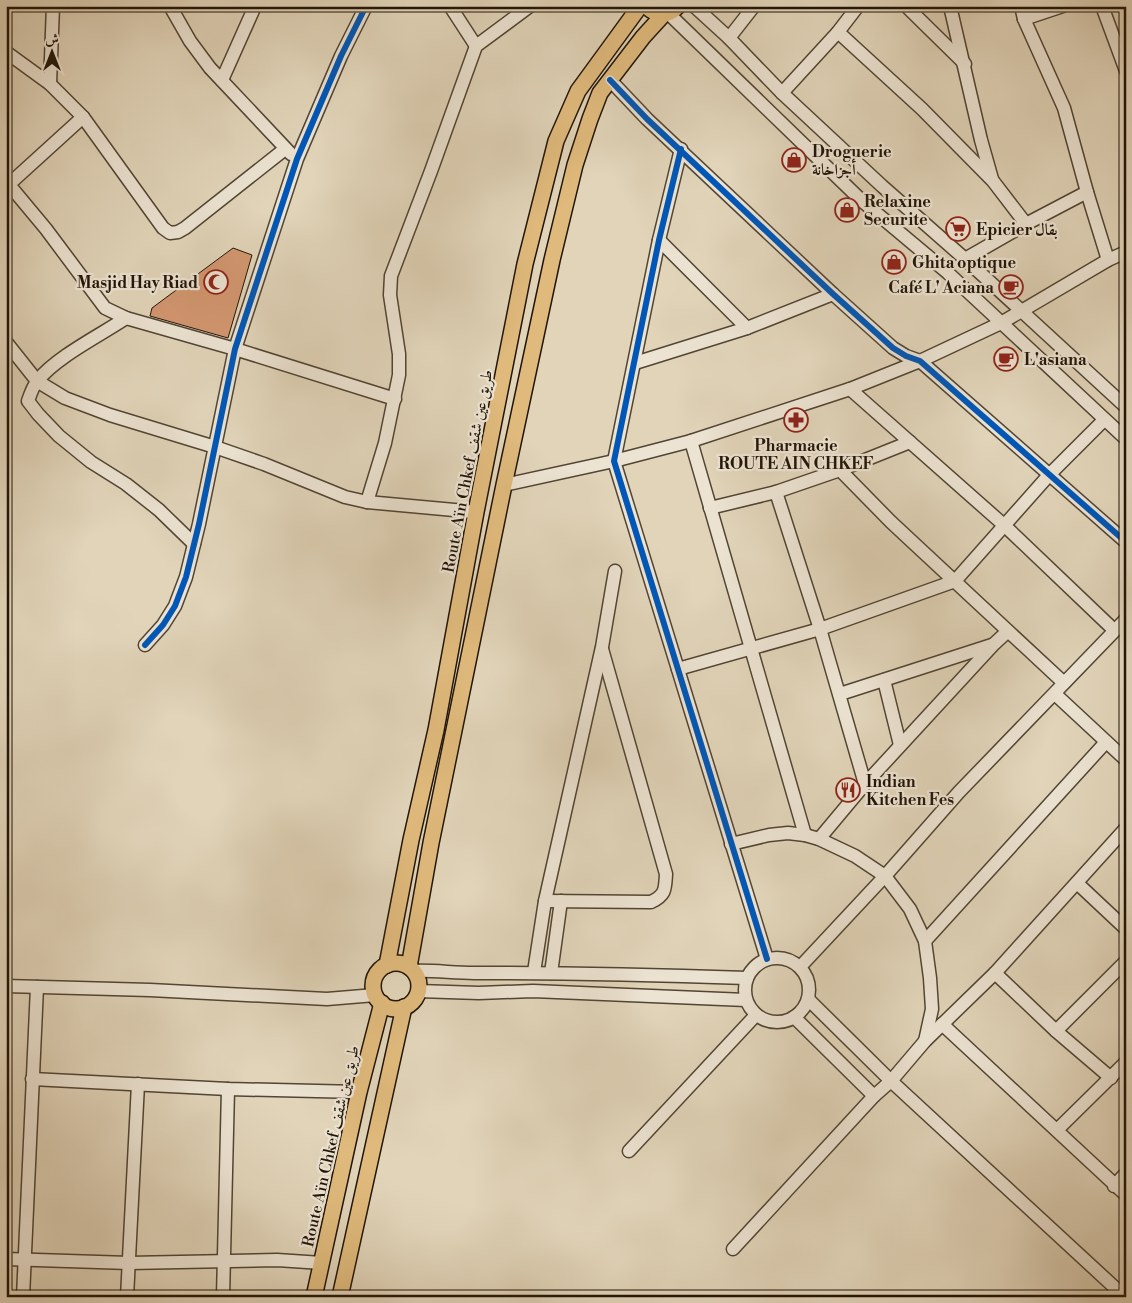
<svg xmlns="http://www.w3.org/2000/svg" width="1132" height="1303" font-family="'Libre Bodoni',Amiri,serif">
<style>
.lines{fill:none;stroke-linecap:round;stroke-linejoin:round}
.stream{stroke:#66776e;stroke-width:4}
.building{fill:#d2966f;stroke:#211508}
.minor-casing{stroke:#514534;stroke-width:15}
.major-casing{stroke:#211508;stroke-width:18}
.minor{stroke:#ece3d2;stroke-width:12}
.major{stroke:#e0ba7c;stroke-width:15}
.cycleway-casing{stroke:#ece3d2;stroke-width:9}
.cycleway{stroke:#0057b8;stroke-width:6}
.labels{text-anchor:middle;stroke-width:4.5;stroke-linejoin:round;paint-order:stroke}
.poi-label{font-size:16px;font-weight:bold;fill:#211508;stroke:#ece3d2;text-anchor:start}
.street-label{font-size:16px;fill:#211508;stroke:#ece3d2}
</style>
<rect width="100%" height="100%" fill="#e1d4b9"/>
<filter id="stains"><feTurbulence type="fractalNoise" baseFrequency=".004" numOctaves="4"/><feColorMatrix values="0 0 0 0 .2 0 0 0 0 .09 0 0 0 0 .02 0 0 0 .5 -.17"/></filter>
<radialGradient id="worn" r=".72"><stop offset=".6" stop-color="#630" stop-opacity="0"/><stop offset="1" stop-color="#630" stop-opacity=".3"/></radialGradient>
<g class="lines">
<!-- stream -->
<path class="stream" d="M1121,6L1126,22"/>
</g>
<!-- building -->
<path class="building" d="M233,248L252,255L228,338L150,316L152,308Z"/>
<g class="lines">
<!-- minor casing -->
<g class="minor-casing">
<g id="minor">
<path d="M170,6L190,41L210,68L291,154"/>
<path d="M450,6L476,46"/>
<path d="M694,6L729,38L782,93L882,186L965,259L1126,407"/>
<path d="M906,6L965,64"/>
<path d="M950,6L981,140L992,179"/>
<path d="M1021,6L1024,19L1064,108L1087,192L1108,260"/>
<path d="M1102,6L1126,71"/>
<path d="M668,13L862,201L948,273L1126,439"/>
<path d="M1024,19L1063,6"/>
<path d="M838,32L922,109L993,181L1026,224"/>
<path d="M729,38L754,6"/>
<path d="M6,52L50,84L83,117L163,228L170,233L178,232L185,228L285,149"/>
<path d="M222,80L255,6"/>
<path d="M610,80L647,119L833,294L893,348L906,356L920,361L1126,542"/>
<path d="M50,84L53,6"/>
<path d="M782,93L838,32L858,6"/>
<path d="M681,149L659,240L614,461L767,959"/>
<path d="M6,181L46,229L105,308L126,318L235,349L395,399"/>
<path d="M6,187L83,117"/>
<path d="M659,240L747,328"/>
<path d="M965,259L1026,224L1087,192"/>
<path d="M126,318C99,336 58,356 38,380C33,386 30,395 28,401L38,414L59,436L91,462L126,484L159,510L194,544"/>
<path d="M6,342L37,381L65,398L110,415L215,447L264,464L345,497L367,502L476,512"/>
<path d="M635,363L747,328L833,294"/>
<path d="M850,389L1005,526L1114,630"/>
<path d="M691,441L805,835"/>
<path d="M840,470L891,522L1064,683"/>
<path d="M504,485L614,461L691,441L850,389L920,361L1001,323L1108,260L1126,252"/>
<path d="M776,492L820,629L865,784"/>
<path d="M367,502L385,443L399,375V354L390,295L391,276L431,171L476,46L530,6"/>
<path d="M710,508L776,492L840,470L910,442"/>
<path d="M145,645L163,625L175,606L186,577L199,524L235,349L297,159L341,56L366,6"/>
<path d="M678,669L820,629L955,581L1049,475L1104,420"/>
<path d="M884,680L900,745"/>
<path d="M840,694L992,645"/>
<path d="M1055,694L1126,760"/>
<path d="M819,839L865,784L994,644L1008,631"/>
<path d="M731,844L769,835L788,833L805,835L819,839L855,856L885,876L910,909L925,941L930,978L932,1009L925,1041"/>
<path d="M1077,883L1126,929"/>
<path d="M545,901L651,902C666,895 665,889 666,874L602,649"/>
<path d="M925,941L1106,742"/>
<circle cx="777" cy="990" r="32"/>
<path d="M800,967L885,876L959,792L1126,619"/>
<path d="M413,971C433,970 453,973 474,973C565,973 656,975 747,978"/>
<path d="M534,972L545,901L602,647L615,571"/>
<path d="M551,973L561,901"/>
<path d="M995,973L1056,1031L1111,1078"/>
<path d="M6,986L150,990L327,999L375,995"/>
<path d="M418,991L479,993L533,991L746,1000"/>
<path d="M808,999L891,1081L1125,1297"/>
<path d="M794,1017L874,1096"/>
<path d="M942,1024L1126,1195"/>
<path d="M1056,1031L1126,961"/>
<path d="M32,1079L228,1089L359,1092"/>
<path d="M1057,1130L1126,1062"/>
<path d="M629,1151L756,1015"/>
<path d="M1114,1186L1126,1173"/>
<path d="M733,1249L874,1096L891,1081L925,1041L995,973L1126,828"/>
<path d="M6,1259L129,1263L277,1260L322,1263"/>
<path d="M23,1297L37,987"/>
<path d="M127,1297L138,1084"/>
<path d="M223,1297L228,1089"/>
</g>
</g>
<!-- major casing -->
<g class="major-casing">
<g id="major">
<path d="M646,6C656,16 668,17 678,6"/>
<circle cx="396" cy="986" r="23"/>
<path d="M387,965L411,840L436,730L476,512L525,264L556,141L578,91L640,6"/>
<path d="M409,967L431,843L504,485L552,260L575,165L590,119L600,93L643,37L664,14"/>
<path d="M314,1297L359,1092L382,1003"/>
<path d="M340,1297L404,1007"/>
</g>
</g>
<!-- minor -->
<use href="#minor" class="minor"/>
<!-- major -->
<use href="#major" class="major"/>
<!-- cycleway casing -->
<g class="cycleway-casing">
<g id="cycleway">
<path d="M610,80L647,119L833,294L893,348L906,356L920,361L1126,542"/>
<path d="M681,149L659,240L614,461L767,959"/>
<path d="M145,645L163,625L175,606L186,577L199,524L235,349L297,159L341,56L366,6"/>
</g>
</g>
<!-- cycleway -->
<use href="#cycleway" class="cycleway"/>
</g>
<!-- icons -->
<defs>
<g id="shop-ring" transform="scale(1.25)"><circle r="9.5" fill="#ece3d2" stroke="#8f2418" stroke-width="1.5"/><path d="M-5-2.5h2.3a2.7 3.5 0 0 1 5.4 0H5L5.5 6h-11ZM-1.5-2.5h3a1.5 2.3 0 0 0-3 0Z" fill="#8f2418"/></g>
<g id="supermarket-ring" transform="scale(1.25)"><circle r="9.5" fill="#ece3d2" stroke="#8f2418" stroke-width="1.5"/><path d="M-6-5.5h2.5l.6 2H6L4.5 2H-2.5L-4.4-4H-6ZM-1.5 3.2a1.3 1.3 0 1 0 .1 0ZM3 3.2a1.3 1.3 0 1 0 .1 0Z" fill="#8f2418"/></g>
<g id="mosque-ring" transform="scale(1.25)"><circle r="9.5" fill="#ece3d2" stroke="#8f2418" stroke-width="1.5"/><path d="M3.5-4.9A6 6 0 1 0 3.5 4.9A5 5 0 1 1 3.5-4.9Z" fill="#8f2418"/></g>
<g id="cafe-ring" transform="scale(1.25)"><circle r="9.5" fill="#ece3d2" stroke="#8f2418" stroke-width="1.5"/><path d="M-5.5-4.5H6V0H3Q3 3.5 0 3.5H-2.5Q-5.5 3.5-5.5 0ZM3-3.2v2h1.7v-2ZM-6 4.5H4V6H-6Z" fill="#8f2418"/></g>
<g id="pharmacy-ring" transform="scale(1.25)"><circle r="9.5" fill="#ece3d2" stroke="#8f2418" stroke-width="1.5"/><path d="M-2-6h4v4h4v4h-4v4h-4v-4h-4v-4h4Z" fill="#8f2418"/></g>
<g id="restaurant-ring" transform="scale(1.25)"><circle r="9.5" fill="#ece3d2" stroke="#8f2418" stroke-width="1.5"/><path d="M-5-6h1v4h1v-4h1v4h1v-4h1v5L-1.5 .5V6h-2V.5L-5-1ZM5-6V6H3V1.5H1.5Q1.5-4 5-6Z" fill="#8f2418"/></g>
</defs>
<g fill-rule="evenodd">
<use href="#shop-ring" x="794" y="160"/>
<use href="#shop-ring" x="847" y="210"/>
<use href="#supermarket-ring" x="958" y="229"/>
<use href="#shop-ring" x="894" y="262"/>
<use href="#mosque-ring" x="216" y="282"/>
<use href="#cafe-ring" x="1011" y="287"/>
<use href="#cafe-ring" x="1006" y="359"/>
<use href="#pharmacy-ring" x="796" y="420"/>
<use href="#restaurant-ring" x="848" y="790"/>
</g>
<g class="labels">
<!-- poi labels -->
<g class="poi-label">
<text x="812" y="157">Droguerie<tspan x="812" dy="18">أجزاخانة</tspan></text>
<text x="864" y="207">Relaxine<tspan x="864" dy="18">Securite</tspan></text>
<text x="976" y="235">Epicier بقال</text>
<text x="912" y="268">Ghita optique</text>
<text x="198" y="288" text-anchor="end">Masjid Hay Riad</text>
<text x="994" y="293" text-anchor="end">Café L' Aciana</text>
<text x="1024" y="365">L'asiana</text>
<text x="796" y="451" text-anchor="middle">Pharmacie<tspan x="796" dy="18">ROUTE AIN CHKEF</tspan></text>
<text x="866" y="787">Indian<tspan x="866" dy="18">Kitchen Fes</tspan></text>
</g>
<!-- street labels -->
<g class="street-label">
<text transform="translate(467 471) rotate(-79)" y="6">Route Aïn Chkef طريق عين شقف</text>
<text transform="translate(330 1146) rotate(-77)" y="6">Route Aïn Chkef طريق عين شقف</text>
</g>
</g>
<!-- margin -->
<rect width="1132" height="1303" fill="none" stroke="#e1d4b9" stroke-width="25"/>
<rect x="8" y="8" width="1117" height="1288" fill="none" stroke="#211508" stroke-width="2.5"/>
<rect x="12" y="12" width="1107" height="1278" fill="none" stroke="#211508"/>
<!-- north arrow -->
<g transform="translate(52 52)" stroke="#ece3d2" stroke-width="4" paint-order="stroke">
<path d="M0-4L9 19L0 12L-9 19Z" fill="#211508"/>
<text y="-8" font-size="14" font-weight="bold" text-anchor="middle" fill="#211508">ش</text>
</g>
<rect width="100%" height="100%" filter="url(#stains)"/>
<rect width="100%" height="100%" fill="url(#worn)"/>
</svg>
